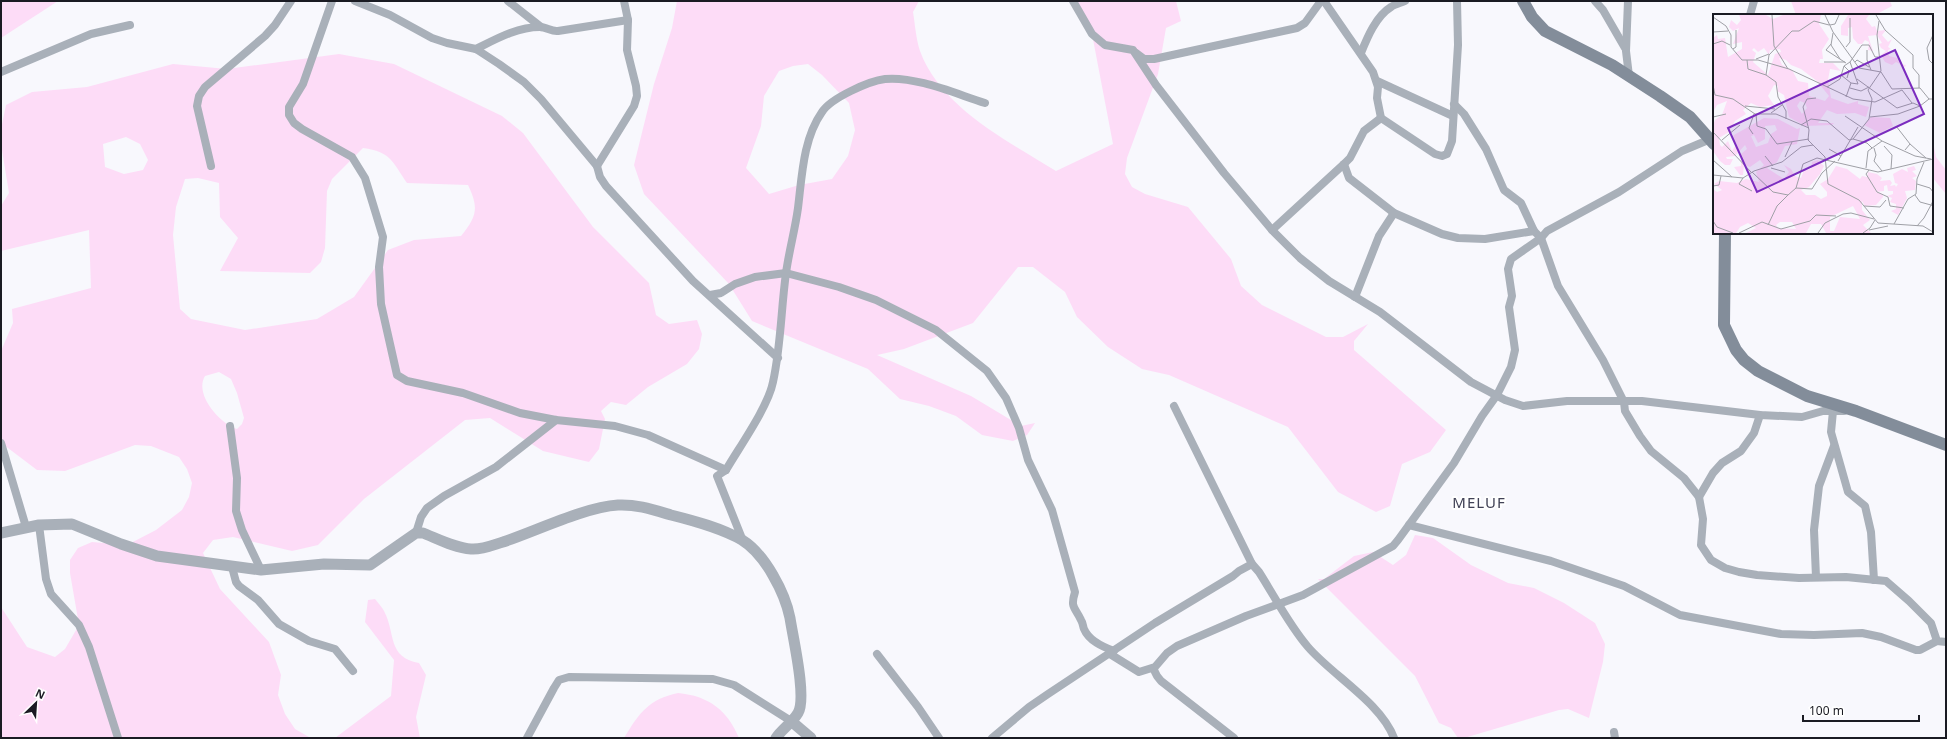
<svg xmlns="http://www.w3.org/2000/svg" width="1947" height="739" font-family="'Noto Sans',sans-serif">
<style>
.green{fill:#fddcf7;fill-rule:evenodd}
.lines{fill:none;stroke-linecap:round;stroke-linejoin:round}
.minor{stroke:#a9b0b9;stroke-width:8}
.tertiary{stroke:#a9b0b9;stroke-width:11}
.secondary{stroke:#838d9a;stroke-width:12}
.labels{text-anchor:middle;stroke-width:4;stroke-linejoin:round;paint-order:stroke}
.quarter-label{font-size:15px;letter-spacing:1px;fill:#414256;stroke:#fff}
.inset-road{fill:none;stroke:#9fa0a6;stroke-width:1}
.view{fill:#7b2cbf;fill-opacity:0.15;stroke:#7b2cbf;stroke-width:2}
.inset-edge{fill:none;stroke:#1a1b23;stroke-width:2}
</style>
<rect width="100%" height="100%" fill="#f8f8fd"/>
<!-- green -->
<g class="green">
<path d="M1,1H58L1,38Z"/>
<path d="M677,1H919L913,12C915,24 916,39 920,51C941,108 1008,141 1056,171L1113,144L1092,34L1075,1H1176L1181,21L1166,28L1158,74L1127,158L1125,174L1132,187L1145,194L1188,207L1231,259L1241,286L1262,305L1326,337H1343L1368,324L1354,341V350L1446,430L1430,452L1402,464L1390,506L1376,512L1338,492L1288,427L1169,375L1142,369L1108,347L1077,317L1065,292L1033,267H1018L973,323L904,349L877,355L971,396L1021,426L1035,423L1027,435L1013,441L982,435L956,416L929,406L900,399L868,369L752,321L729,284L644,194L634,165L654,84L672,28ZM808,64L822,75L849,103L855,130L848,156L832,179L799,185L769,194L746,168L761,126L764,96L779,71L793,66Z"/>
<path d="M1791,1H1890L1892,6L1875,15H1796Z"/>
<path d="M339,54L394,64L502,116L523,133L593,227L649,283L656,315L669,324L697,320L702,334L699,349L687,364L648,387L626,405L611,402L601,411L605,419L599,449L589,462L543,451L490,418L465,420L364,499L318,545L292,551L233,537L213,540L203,553L220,589L269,642L281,675L278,695L285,714L295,729L309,737L335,738L391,696L394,660L365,622L368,600L375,599C378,603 382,607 384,611C396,634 387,657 419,663L426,675L416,717L420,738H1V607L27,647L55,657L65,649L79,625L70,573V560L78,548L92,542L127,545L156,530L182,510L189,497L192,483L187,469L179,457L151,446L135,445L65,471L37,470L4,445L1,439V351L13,323L12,309L91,288L89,230L1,251V206L9,193L1,144V129L6,105L32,92L87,87L173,64L227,69ZM126,137L140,144L148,160L143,170L124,174L105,167L103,144ZM363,148C391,152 392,161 407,183L468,185C479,208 477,216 461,236L414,240L388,250L354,297L317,319L245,330L191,319L180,309L173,235L176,207L185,179L198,178L219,183L220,217L238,238L220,271L310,273L321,262L325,248L327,191L332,179ZM219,372L231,379L237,393L244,418L242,424L237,429C219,423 194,394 205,376Z"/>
<path d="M1932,137L1936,157L1946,170V194L1932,177Z"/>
<path d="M1415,535L1433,538L1471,565L1508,583L1534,588L1564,603L1595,623L1605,644L1603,662L1589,718L1568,709L1559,710L1464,738H1458L1451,728L1439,723L1415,676L1318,579H1324L1354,556L1373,552L1393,565L1406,555Z"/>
<path d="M678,693C709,696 727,710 739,738H624C639,713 649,699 678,693Z"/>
</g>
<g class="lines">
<!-- minor -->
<g class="minor">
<path d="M332,1L303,84L289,107V115L294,123L302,129L352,157L365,178L383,237L379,267L381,304L397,375L407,381L463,393L520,413L556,420L615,426L648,435L726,470"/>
<path d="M355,1L390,15L432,38L447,43L476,49L499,64L524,82L541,99L597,166L600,177L606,186L693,281L778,358"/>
<path d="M508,1L541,27"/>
<path d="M1073,1L1092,34L1105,45L1133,50L1156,85L1224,173L1272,230L1300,258L1329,281L1380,312L1471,382L1505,400L1523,406L1567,401H1642L1760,415L1802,417L1823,411H1844"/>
<path d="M1324,1L1373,72L1378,87L1377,98L1381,118L1435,154L1442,156L1447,154L1452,141L1458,45L1457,1"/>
<path d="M1595,1L1603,10L1625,48"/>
<path d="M1628,1L1626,51L1629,76"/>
<path d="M1750,15L1754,1"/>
<path d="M476,49C496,39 517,27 540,27C546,27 552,32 558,31L628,20"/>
<path d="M1136,53L1144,59H1154L1297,28L1305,23L1321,1"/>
<path d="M1361,53C1367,38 1376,16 1391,7C1395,4 1401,3 1405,1"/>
<path d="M1,72L91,34L130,25"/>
<path d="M1377,81L1453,116"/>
<path d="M1454,104L1464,114L1486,149L1504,190L1521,203L1534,231L1541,238L1558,286L1603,360L1624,402L1625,411L1640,436L1651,451L1684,478L1699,497L1703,519L1701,545L1711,560L1725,568L1739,572L1757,575L1799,578L1846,577L1886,581L1909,601L1931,623L1937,641L1946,642"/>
<path d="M1344,164L1349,178L1394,213L1442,234L1458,238L1485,239L1534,231"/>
<path d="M211,166L197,106L199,96L205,87L265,36L275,25L291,1"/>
<path d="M597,166L634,106L637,96L636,86L627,50L628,20L624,1"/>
<path d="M1272,230L1344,164L1350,158L1364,131L1381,118"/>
<path d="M710,295L721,293L735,284L755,277L786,273L839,287L876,300L936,330L987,371L1006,398L1019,428L1028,460L1052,510L1075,592C1070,608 1075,607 1081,620C1083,623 1083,627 1084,629C1089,641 1103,647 1114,651"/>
<path d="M1355,297L1379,236L1394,213"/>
<path d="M1174,406L1252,564L1259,572C1275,597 1289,625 1308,647C1332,675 1381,703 1394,738"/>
<path d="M1833,411L1831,432L1848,492L1865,506L1871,532L1874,580"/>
<path d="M230,426L237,478L236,511L242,530L261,570"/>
<path d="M1,443L26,527"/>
<path d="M1699,497L1713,473L1722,463L1741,451L1754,433L1760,415"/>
<path d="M39,525L46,579L51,594L79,625L89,647L118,738"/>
<path d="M1409,525L1551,561L1624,586L1680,615L1781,634L1814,635L1862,633L1881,637L1916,650H1920L1937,641"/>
<path d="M416,533L421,517L427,508L444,496L496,467L556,420"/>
<path d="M743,541L717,476L726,470C740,446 768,407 773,382C781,346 781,309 786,273C789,251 795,230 798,208C802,176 803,139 822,112C831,98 869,81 885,79C916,76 956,94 985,103"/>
<path d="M232,567L236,582L239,586L258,600L279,624L309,641L335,649L353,671"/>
<path d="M1816,577L1814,530L1819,486L1834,446"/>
<path d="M877,654L918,707L939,738"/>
<path d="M1110,654L1139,672L1155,667L1167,653L1177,646L1246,616L1303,595L1393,546L1398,540L1454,463L1482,416L1497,395L1511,367L1515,350L1509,307L1512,296L1508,269L1511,259L1541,238L1547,231L1619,192L1682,151L1713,138"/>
<path d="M1153,668L1157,676L1161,681L1234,738"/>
<path d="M1614,732L1615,738"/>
<path d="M527,738L554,688L559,680L569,677L713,679L734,685L791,721"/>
<path d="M992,738L1029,707L1048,694L1155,623L1233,576L1239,571L1252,564"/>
</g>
<!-- tertiary -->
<g class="tertiary">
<path d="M1,533L39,525L72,524L121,544L157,556L261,570L324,564L370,565L416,533H423C438,539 455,548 471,549C482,550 493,545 503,542C536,531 585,507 618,505C636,504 654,510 671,515C695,521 721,528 742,540C765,554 785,593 790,618C793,638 807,698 798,713C792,723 782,729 776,738"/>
<path d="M791,721L811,738"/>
</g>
<!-- secondary -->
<g class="secondary">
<path d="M1523,1L1532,17L1545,31L1612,65L1660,96L1690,117L1714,144"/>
<path d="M1725,233L1724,325L1736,350L1744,360L1758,371L1807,396L1856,411L1946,445"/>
</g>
</g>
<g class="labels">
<!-- quarter labels -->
<g class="quarter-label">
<text x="1479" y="508">MELUF</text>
</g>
</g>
<!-- overview -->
<g transform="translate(1713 14)">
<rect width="220" height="220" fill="#f8f8fd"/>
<path d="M26,1H53L60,5L70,1H108L106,10L116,25L109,36L110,45H107L106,49H120L128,57L117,55L115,66L118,84L135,90L145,87V90L156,93L153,103L142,99L124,100L114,96L105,109H121L119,111L92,112L76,103L71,81L64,77L65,72L61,71L55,82L61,91L47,93L38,89L30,96L33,100L22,107L16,118L6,124L7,131L9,133L15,127L19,137L23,131L20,123L21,121L51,104L65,105L84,115L87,114L84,130L72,132L64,148L54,154L71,165L76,158L71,151L78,155L82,162L88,164L91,156L98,155L99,148L105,146L111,152L107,160L96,173L88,176L93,181H102L108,185L114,182V178L107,170L115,165L123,152L134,155L147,165L149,162L154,163L155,158L164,160L169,164L167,167L177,166L179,169L177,172L182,171L183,173L185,170L182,169L180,160L189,155L195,158L194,154L201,152L203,156L199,157L204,162L199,164L203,167L202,176L192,177L194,184L185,201L178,197L183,195V190L177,188L179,184L174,182L180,180V177H175L174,171L171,172V177L163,178L170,180V183L163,191L152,192L149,187V196L157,206L150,211L158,219H113L108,210H98L93,219H33L43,214L35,209L27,213L23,219H0V175L4,178L9,176L1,170L6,167L24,169L33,165L46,168L43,158L51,151L47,146L37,153L31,151L30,161H27L21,153L28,152V140L34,135L32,131L22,142L13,143L14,145H20L17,151H12L7,147L0,137V112L2,106L9,101L14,87L4,91L0,98V24L4,21L5,25L12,24L15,43L29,35V28L20,30L26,14L20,17L16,13L18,6L24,11L28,6ZM41,34L45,38L51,34L56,41L57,36L67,35L68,38L62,40L55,61L40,48L43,39L39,36ZM66,44L73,46L78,51L88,55L104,67L116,82L112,87L96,82L95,69L85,67L79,56L69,51ZM87,87L92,89L94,94L89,100L84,92ZM62,111L64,116L58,120L55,129L43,133L38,122L41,121L45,129L52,125V112ZM140,192L147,205L127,203L121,217H117V203ZM67,208H79L83,215L65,214L63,211ZM135,1H156L153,5L159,13L162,12L164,17L173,16L169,21L175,28L179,25L175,33L178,35L175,36L176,42L184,44L187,50L193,51L192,53L183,48L179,51L172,48L168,41L173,37L168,34L166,30L169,29L164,21L155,22L160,37L155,36L156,28L152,26L149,30H145L140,24L139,13L135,14V22L128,21V12ZM158,103L177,104L180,112L167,119L151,111Z" fill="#fddcf7" fill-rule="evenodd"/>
<path class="inset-road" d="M59,1L61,32L75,55M112,1L120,18L146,54L168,58L179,75L207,74L216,85H220M163,1L172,16L200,41V54L206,61V74M0,3L13,12L18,21V33L29,46H45L76,55L140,85L162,88L189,76M117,11L122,10L126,1M0,18L15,17M120,19L118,31L127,45M220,21L214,34L216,46L220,50M0,30L9,27L17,31M118,30L113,36L133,49M133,33L137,28V4M20,35L23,33V16M154,36V46L158,56M43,45L56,40M34,46L35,55L53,61M111,48H132M142,48L144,46L156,53M131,52L136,57L134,64M128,61L138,69L145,70L137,48L149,31H156L162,43H165M144,65L184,94L200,89L207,92L216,85M0,71L2,81L20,85L42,100H63L96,114M114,73L127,65L131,52L137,48M137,74L148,77L156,73M189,76L199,89M133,83L138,69M32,92L62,95M58,99L69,91M43,100L44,112L53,115L64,130L96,125M132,102L169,127L202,142L218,145M0,103L13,100M157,103L185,100L207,92M73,105V97L65,83L63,68L53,61L56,41L79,17H86L101,7L116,11M88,111L98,105L114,107L136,126M183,112L197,130M0,118L38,158M40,120L36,114L41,100M140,125L154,129L159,134M9,126L27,111M136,126L140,125L156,105L159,85L155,76L168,57L164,21L166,7M100,131L95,126L96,116L90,93L94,85L103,84M171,132L179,141L178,155M161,134L163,141L161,147L169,157M116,135L128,142M192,136L197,130L213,144M52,142L60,152M72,143L79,128M0,146L19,163M125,147L145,113M58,154L72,158M153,154L155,137L169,127M156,156L153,160L164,178L175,183L177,192L191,194M39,158L60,178L75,181L83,174L99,175L109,159L122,147M0,161L30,164L41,157L69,148L88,133L100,131L112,143L115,170L146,186L165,209L210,212L220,218M30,164L26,170L39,177M204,170L217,174L220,178M0,172L6,171L8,162M83,174L90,150L104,144L165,158L220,145M202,181L207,188L218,191L220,187M151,192L167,193L173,186M0,207L4,213L20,219M181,210L195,185L203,180L204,165L211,148M55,211L64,192L75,181M204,212L211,204L218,191L220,192M156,216L175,212M26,219L49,208L68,215L97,207L103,201L123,202M105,219L112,209L130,200L138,199L161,205M150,219L157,214L162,206"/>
<path class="view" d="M182,36L211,100L44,178L15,114Z"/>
<rect width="220" height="220" class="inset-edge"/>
</g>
<!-- border -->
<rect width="1947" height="739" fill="none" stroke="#1a1b23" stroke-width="4"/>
<!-- north arrow -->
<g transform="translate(36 703) rotate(25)" stroke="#ffffff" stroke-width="3" paint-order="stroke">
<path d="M0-3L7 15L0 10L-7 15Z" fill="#1a1b23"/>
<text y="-6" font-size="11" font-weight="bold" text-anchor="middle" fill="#1a1b23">N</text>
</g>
<!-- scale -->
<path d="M1803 715v6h116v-6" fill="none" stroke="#1a1b23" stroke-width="2"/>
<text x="1809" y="715" font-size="12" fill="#1a1b23" stroke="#ffffff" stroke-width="3" paint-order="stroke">100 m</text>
</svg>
